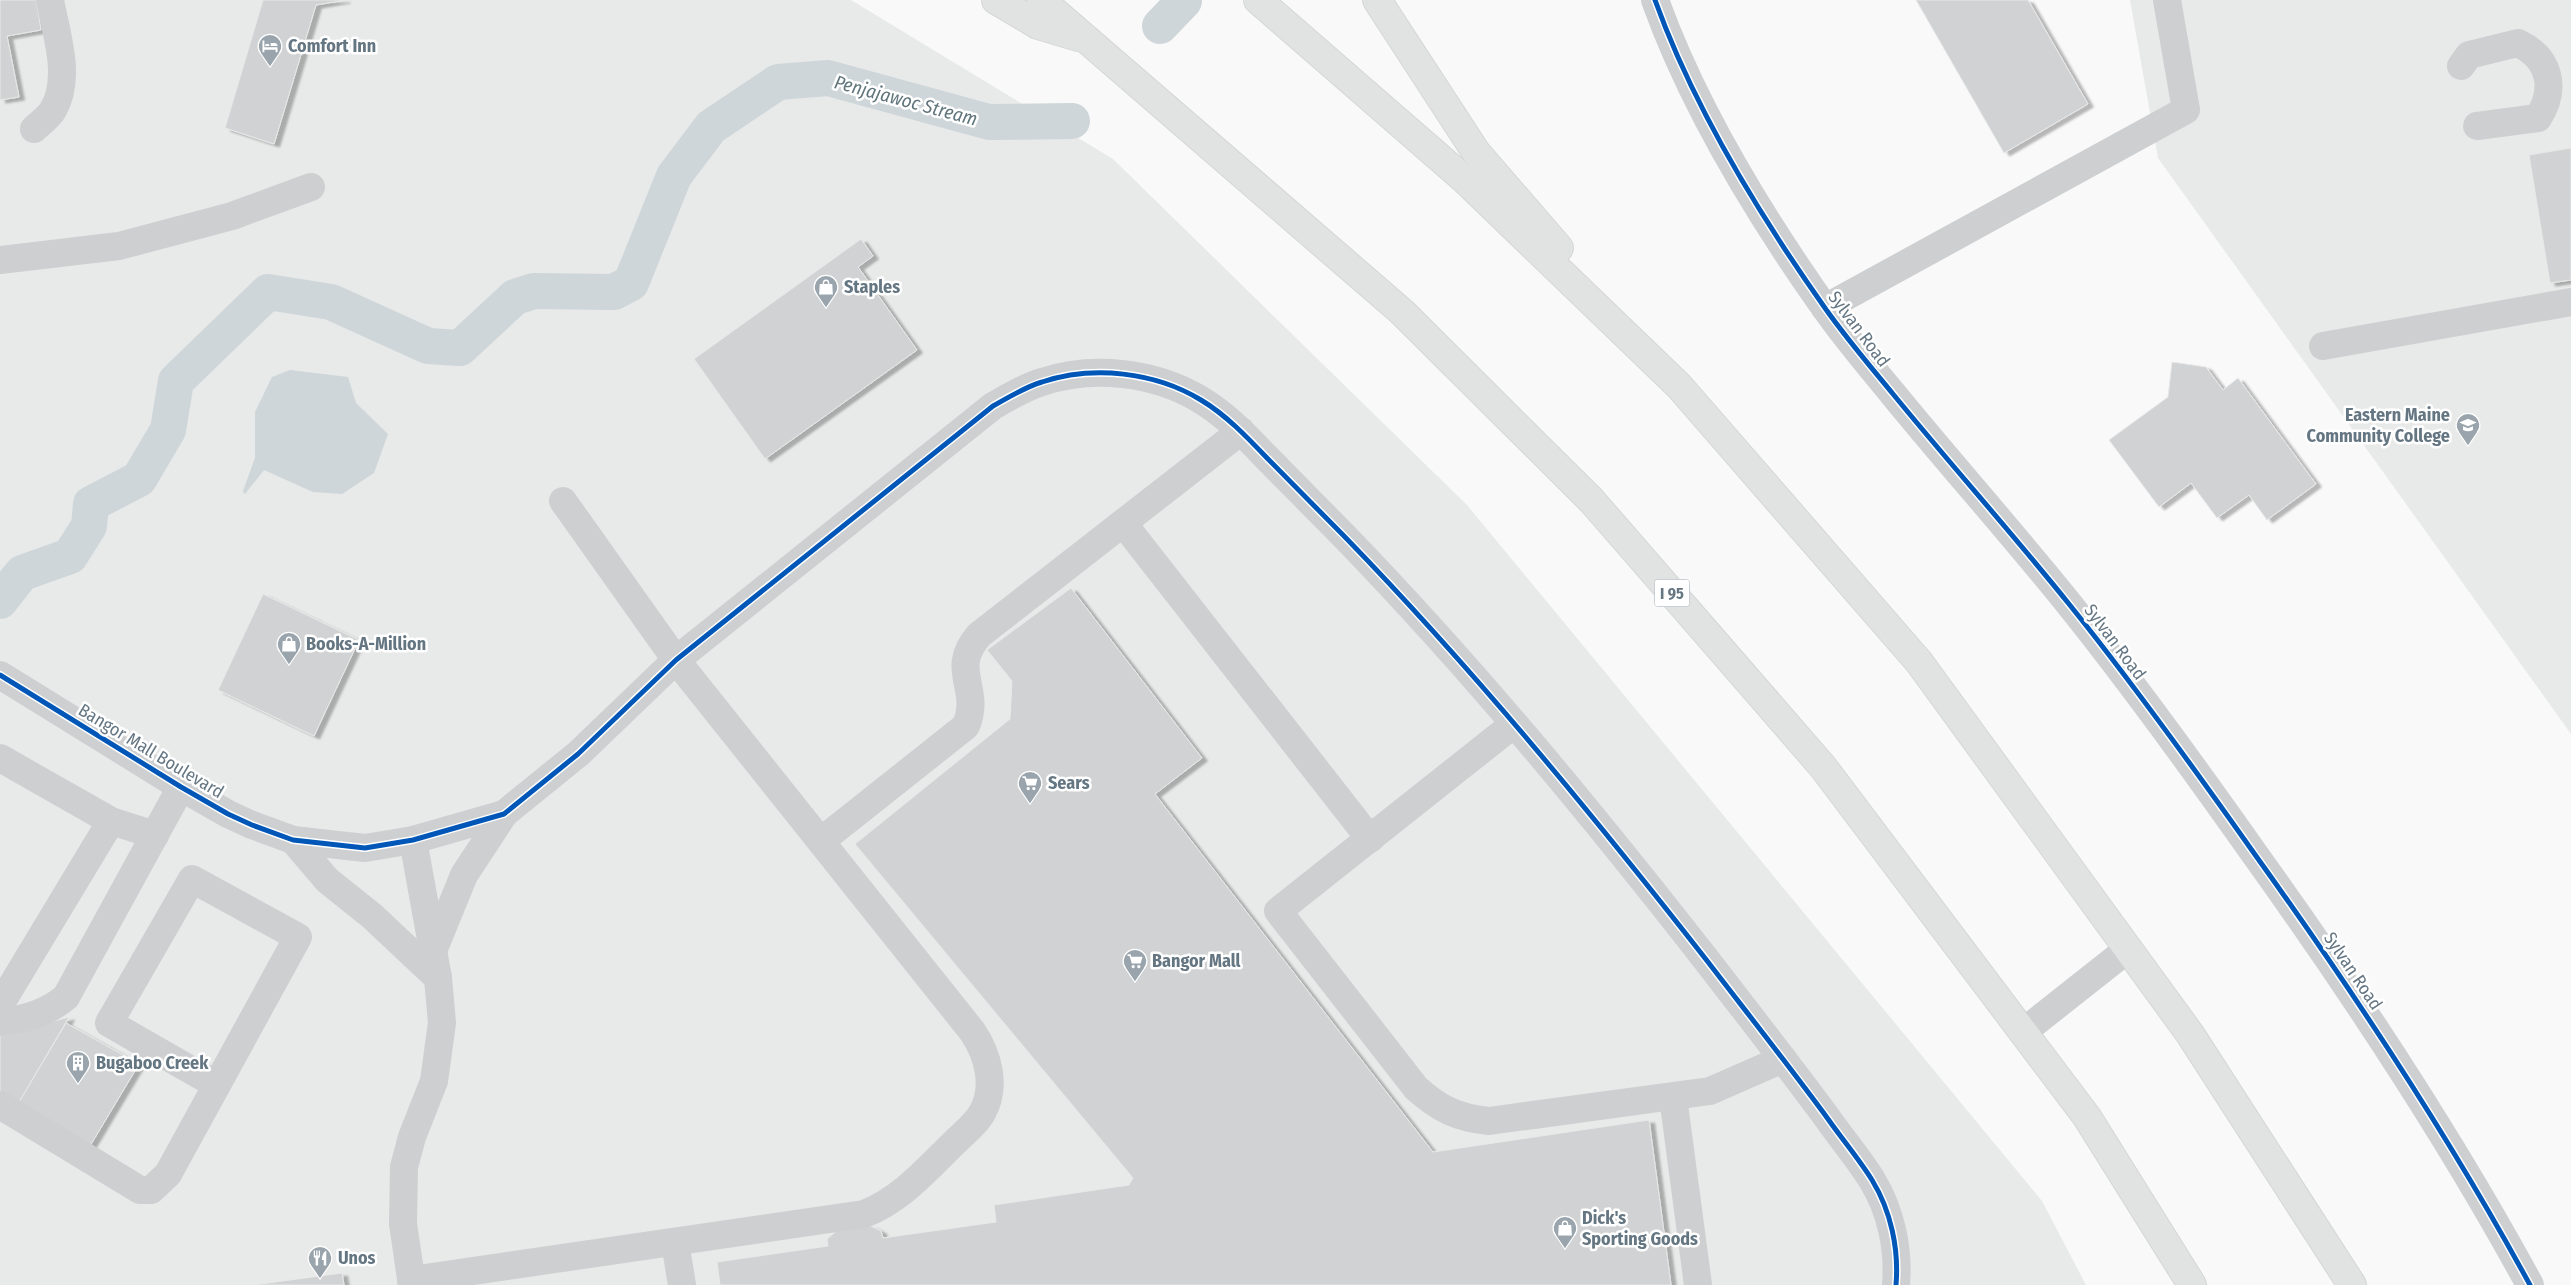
<svg xmlns="http://www.w3.org/2000/svg" width="2571" height="1285" font-family="'Fira Sans Condensed',sans-serif">
<style>
.built{fill:#e8e9e9}
.water{fill:#ced6d9}
.lines{fill:none;stroke-linecap:round;stroke-linejoin:round}
.river{stroke:#ced6d9;stroke-width:36}
.building{fill:#d0d2d3;stroke:#e8e8e8;filter:url(#shadow)}
.highway-casing{stroke:#d5d6d6;stroke-width:30}
.minor{stroke:#cecfd0;stroke-width:28}
.highway{stroke:#e1e2e2;stroke-width:28}
.cycleway-casing{stroke:#fff;stroke-width:8}
.cycleway{stroke:#0057b8;stroke-width:5}
.labels{text-anchor:middle;stroke-width:5;stroke-linejoin:round;paint-order:stroke}
.shield{fill:#fff;stroke:#939fa8;stroke-width:1}
.shield-label{font-size:16px;font-weight:bold;fill:#657683}
.poi-label{font-size:18px;font-weight:bold;fill:#657683;stroke:#fff;text-anchor:start}
.street-label{font-size:18px;fill:#657683;stroke:#fff}
.water-label{font-size:19px;font-style:italic;fill:#60757c;stroke:#fff}
</style>
<defs>
<filter id="shadow"><feDropShadow dx="5.5" dy="3" stdDeviation="1" flood-color="#0004"/></filter>
</defs>
<rect width="100%" height="100%" fill="#f9f9f9"/>
<!-- built -->
<g class="built">
<path d="M0,0H851L1113,159L1467,505L2042,1201L2086,1285H0Z"/>
<path d="M2130,0H2571V734L2158,158Z"/>
</g>
<!-- water -->
<path class="water" d="M290,370L348,377L356,403L388,434L374,473L342,494L313,492L264,470L245,494L243,491L255,458V412L272,377Z"/>
<g class="lines">
<!-- river -->
<g class="river">
<path d="M1160,26L1184,1"/>
<path d="M0,601L22,573L70,556L89,526L91,504L139,479L168,430L176,381L268,292L331,302L428,346L460,348L515,297L534,291L614,292L631,283L674,176L711,127L778,82L828,78L989,122L1072,121"/>
</g>
</g>
<!-- building -->
<g class="building">
<path d="M0,0H36L41,30L7,36L19,97L0,100Z"/>
<path d="M263,0H345L316,5L274,144L225,128Z"/>
<path d="M1916,0H2028L2088,104L2004,153Z"/>
<path d="M2571,148V280L2550,283L2529,155Z"/>
<path d="M861,239L873,256L858,267L917,350L765,459L694,359Z"/>
<path d="M2172,362L2206,367L2223,390L2238,378L2316,484L2267,520L2249,495L2217,518L2191,483L2159,507L2109,440L2168,397Z"/>
<path d="M1071,588L1202,758L1155,794L1433,1152L1649,1120L1671,1285H720L717,1262L828,1246L827,1239L840,1228L871,1226L881,1231L883,1238L996,1222L994,1205L1129,1185L1133,1178L855,844L1010,719L1012,681L987,650Z"/>
<path d="M263,594L359,640L314,736L218,690Z"/>
<path d="M69,1017L18,1104L0,1093V1036Z"/>
<path d="M66,1023L139,1064L90,1146L18,1104Z"/>
<path d="M342,1273L344,1285H253Z"/>
</g>
<g class="lines">
<!-- highway casing -->
<g class="highway-casing">
<g id="highway">
<path d="M996,0L1038,25L1078,37"/>
<path d="M1041,0L1402,312L1592,501L1823,767L2087,1117L2192,1285"/>
<path d="M1258,0L1464,179L1679,386L1919,662L2190,1034L2352,1285"/>
<path d="M1377,0L1476,152L1559,248"/>
</g>
</g>
<!-- minor -->
<g class="minor">
<path d="M1655,0C1693,106 1760,216 1825,308C1846,338 1870,366 1893,394C1951,465 2012,533 2069,604C2135,686 2196,771 2256,856C2355,994 2449,1136 2530,1285"/>
<path d="M2461,66L2469,55L2518,43C2550,58 2557,89 2538,118L2477,126"/>
<path d="M34,129C40,123 49,117 53,110C72,78 56,33 50,0"/>
<path d="M0,260L119,246L232,216L311,187"/>
<path d="M1825,308L2186,110L2167,0"/>
<path d="M2323,346L2571,302"/>
<path d="M1123,523L1370,839"/>
<path d="M0,675L181,787L228,814L252,825L293,840L365,848L413,840L504,814L578,754L676,660L993,406C1009,397 1025,387 1042,382C1093,365 1155,372 1201,400C1226,415 1247,437 1267,458C1293,484 1318,510 1344,536C1474,670 1593,815 1708,962C1748,1014 1789,1066 1828,1119C1842,1139 1859,1159 1872,1180C1891,1211 1899,1249 1896,1285"/>
<path d="M1514,724L1278,911L1416,1088C1439,1109 1458,1118 1489,1121L1710,1091L1783,1059"/>
<path d="M0,758L111,821L0,1005"/>
<path d="M111,821L155,835"/>
<path d="M293,840L327,880L372,916L438,978"/>
<path d="M821,841L966,726C982,687 948,671 979,635L1241,431"/>
<path d="M433,951L464,875L504,814"/>
<path d="M0,1022C24,1020 47,1013 66,997L181,787"/>
<path d="M2023,1032L2128,949"/>
<path d="M1673,1097L1698,1285"/>
<path d="M0,1105L140,1190H151L168,1174L298,937L192,879L109,1023L217,1085"/>
<path d="M675,1242L682,1285"/>
<path d="M411,1280L864,1214C902,1199 927,1169 956,1141C964,1133 976,1124 982,1113C997,1087 988,1054 972,1031L676,660L563,501"/>
<path d="M412,1285L403,1224L404,1167L412,1137L434,1081L442,1023L438,978L413,840"/>
</g>
<!-- highway -->
<use href="#highway" class="highway"/>
<!-- cycleway casing -->
<g class="cycleway-casing">
<g id="cycleway">
<path d="M1655,0C1693,106 1760,216 1825,308C1846,338 1870,366 1893,394C1951,465 2012,533 2069,604C2135,686 2196,771 2256,856C2355,994 2449,1136 2530,1285"/>
<path d="M0,675L181,787L228,814L252,825L293,840L365,848L413,840L504,814L578,754L676,660L993,406C1009,397 1025,387 1042,382C1093,365 1155,372 1201,400C1226,415 1247,437 1267,458C1293,484 1318,510 1344,536C1474,670 1593,815 1708,962C1748,1014 1789,1066 1828,1119C1842,1139 1859,1159 1872,1180C1891,1211 1899,1249 1896,1285"/>
</g>
</g>
<!-- cycleway -->
<use href="#cycleway" class="cycleway"/>
</g>
<!-- icons -->
<defs>
<g id="hotel-pin" transform="scale(1.25)"><path d="M0 17L-7.5 6A9.5 9.5 0 1 1 7.5 6Z" fill="#99a4ac" stroke="#fff"/><path d="M-6-4.5h1.5V1H6V5H4.5V3h-9V5H-6ZM-4 0a1.8 1.8 0 1 1 3.6 0ZM.5 0V-2.5h3Q6-2.5 6 0Z" fill="#fff"/></g>
<g id="shop-pin" transform="scale(1.25)"><path d="M0 17L-7.5 6A9.5 9.5 0 1 1 7.5 6Z" fill="#99a4ac" stroke="#fff"/><path d="M-5-2.5h2.3a2.7 3.5 0 0 1 5.4 0H5L5.5 6h-11ZM-1.5-2.5h3a1.5 2.3 0 0 0-3 0Z" fill="#fff"/></g>
<g id="university-pin" transform="scale(1.25)"><path d="M0 17L-7.5 6A9.5 9.5 0 1 1 7.5 6Z" fill="#99a4ac" stroke="#fff"/><path d="M0-5L7-2L0 1L-7-2ZM-4 1L0 2.5L4 1V4Q0 6-4 4Z" fill="#fff"/></g>
<g id="supermarket-pin" transform="scale(1.25)"><path d="M0 17L-7.5 6A9.5 9.5 0 1 1 7.5 6Z" fill="#99a4ac" stroke="#fff"/><path d="M-6-5.5h2.5l.6 2H6L4.5 2H-2.5L-4.4-4H-6ZM-1.5 3.2a1.3 1.3 0 1 0 .1 0ZM3 3.2a1.3 1.3 0 1 0 .1 0Z" fill="#fff"/></g>
<g id="building-pin" transform="scale(1.25)"><path d="M0 17L-7.5 6A9.5 9.5 0 1 1 7.5 6Z" fill="#99a4ac" stroke="#fff"/><path d="M-4-6H4V6H1V3H-1V6H-4ZM-2.5-4.3h1.7v1.8h-1.7ZM.8-4.3h1.7v1.8H.8ZM-2.5-1h1.7V.8h-1.7ZM.8-1h1.7V.8H.8Z" fill="#fff"/></g>
<g id="restaurant-pin" transform="scale(1.25)"><path d="M0 17L-7.5 6A9.5 9.5 0 1 1 7.5 6Z" fill="#99a4ac" stroke="#fff"/><path d="M-5-6h1v4h1v-4h1v4h1v-4h1v5L-1.5 .5V6h-2V.5L-5-1ZM5-6V6H3V1.5H1.5Q1.5-4 5-6Z" fill="#fff"/></g>
</defs>
<g fill-rule="evenodd">
<use href="#hotel-pin" x="270" y="46"/>
<use href="#shop-pin" x="826" y="287"/>
<use href="#university-pin" x="2468" y="425"/>
<use href="#shop-pin" x="289" y="644"/>
<use href="#supermarket-pin" x="1030" y="783"/>
<use href="#supermarket-pin" x="1135" y="961"/>
<use href="#building-pin" x="78" y="1063"/>
<use href="#shop-pin" x="1565" y="1228"/>
<use href="#restaurant-pin" x="320" y="1258"/>
</g>
<g class="labels">
<!-- shield labels -->
<rect class="shield" x="1654.5" y="579.5" width="35" height="27" rx="4"/>
<g class="shield-label">
<text x="1672" y="599">I 95</text>
</g>
<!-- poi labels -->
<g class="poi-label">
<text x="288" y="52">Comfort Inn</text>
<text x="844" y="293">Staples</text>
<text x="2450" y="421" text-anchor="end">Eastern Maine<tspan x="2450" dy="21">Community College</tspan></text>
<text x="306" y="650">Books-A-Million</text>
<text x="1048" y="789">Sears</text>
<text x="1152" y="967">Bangor Mall</text>
<text x="96" y="1069">Bugaboo Creek</text>
<text x="1582" y="1224">Dick's<tspan x="1582" dy="21">Sporting Goods</tspan></text>
<text x="338" y="1264">Unos</text>
</g>
<!-- street labels -->
<g class="street-label">
<text transform="translate(1859 329) rotate(53)" y="6">Sylvan Road</text>
<text transform="translate(2115 642) rotate(53)" y="6">Sylvan Road</text>
<text transform="translate(151 751) rotate(31)" y="6">Bangor Mall Boulevard</text>
<text transform="translate(2353 971) rotate(56)" y="6">Sylvan Road</text>
</g>
<!-- water labels -->
<g class="water-label">
<text transform="translate(906 100) rotate(15)" y="7">Penjajawoc Stream</text>
</g>
</g>
</svg>
